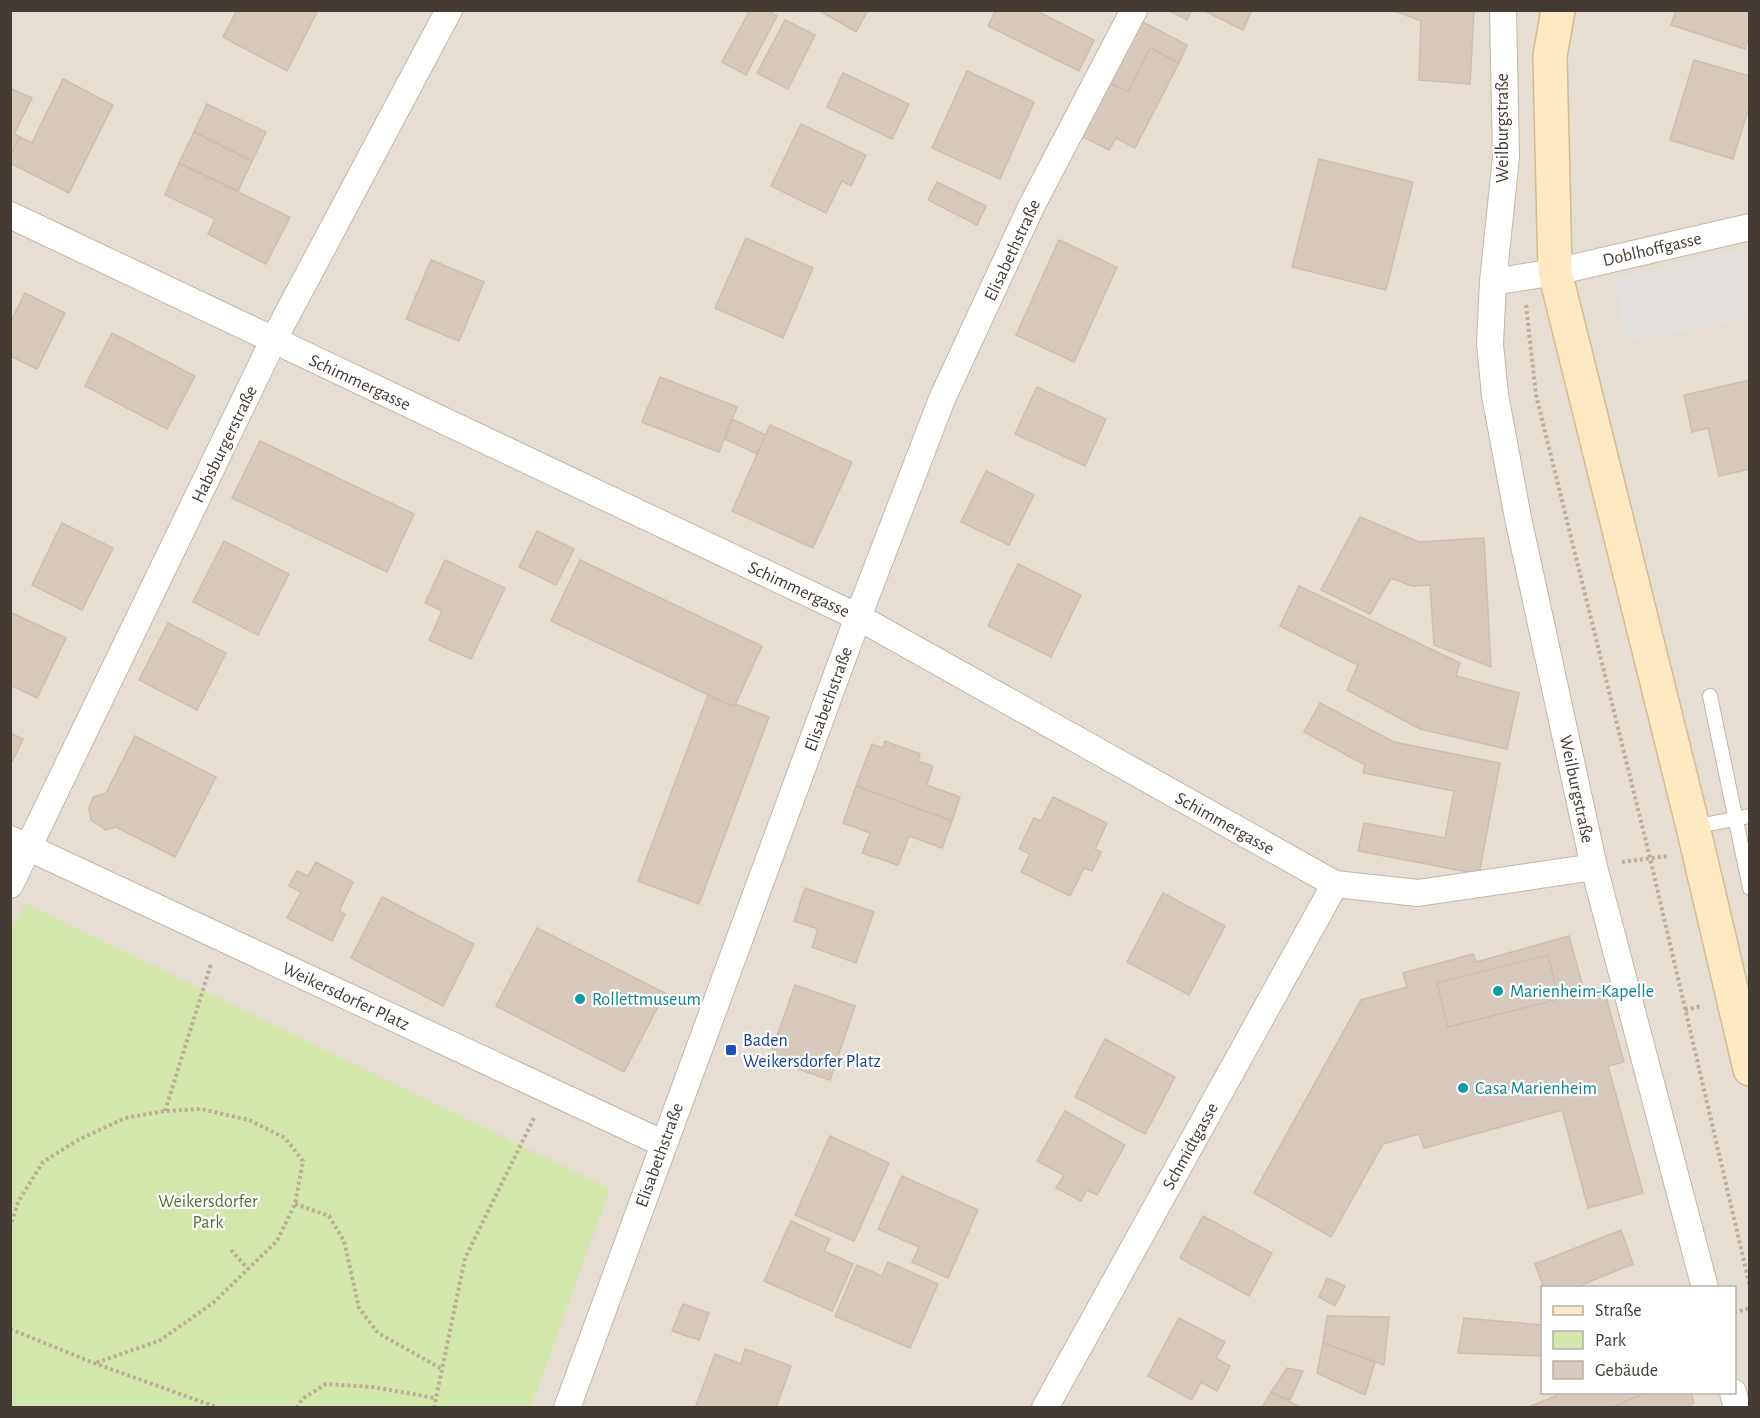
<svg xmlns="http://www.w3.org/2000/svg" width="1760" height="1418" font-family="'Alegreya Sans',sans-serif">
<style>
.residential{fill:#e6ded2;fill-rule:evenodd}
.green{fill:#d3e7ad}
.parking{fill:#e3e0dd}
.building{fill:#d7cabd;stroke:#cfbead;stroke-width:1.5}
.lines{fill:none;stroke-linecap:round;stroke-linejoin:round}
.lane-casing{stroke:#c1b6aa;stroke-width:16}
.street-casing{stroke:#c1b6aa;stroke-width:28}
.secondary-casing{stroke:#d3bb94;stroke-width:36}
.path{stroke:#bfad98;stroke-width:4;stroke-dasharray:3 3;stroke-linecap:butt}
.lane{stroke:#fff;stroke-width:14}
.street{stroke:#fff;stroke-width:26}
.secondary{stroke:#fee9c2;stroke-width:33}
.culture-dot{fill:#0f9aa8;stroke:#fff;stroke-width:2}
.transit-dot{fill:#1a4fb4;stroke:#fff;stroke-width:2}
.labels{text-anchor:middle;stroke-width:4.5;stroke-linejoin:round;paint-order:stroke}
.street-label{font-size:18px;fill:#443c34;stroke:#fff}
.culture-label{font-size:18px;fill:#0d838f;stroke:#fff;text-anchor:start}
.transit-label{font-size:18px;fill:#164399;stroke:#fff;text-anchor:start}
.park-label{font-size:18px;fill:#4e7628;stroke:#fff}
</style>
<rect width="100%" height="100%" fill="#f2ede4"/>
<!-- residential -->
<path class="residential" d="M10,11H1749V1407H11ZM1542,1288H1734V1392H1542Z"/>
<!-- green -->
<path class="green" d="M25,903L610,1189L531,1407H11L10,933Z"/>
<!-- parking -->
<path class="parking" d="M1749,247V319L1625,342L1615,278Z"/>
<!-- building -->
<g class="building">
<path d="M237,10H318L287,71L223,37Z"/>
<path d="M750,10H767L777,16L746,75L722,62Z"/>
<path d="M818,10H868L856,32Z"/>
<path d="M996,10H1035L1094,40L1079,71L988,26Z"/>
<path d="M1168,10H1192L1187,20Z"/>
<path d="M1203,10H1252L1243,30Z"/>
<path d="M1392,10H1474L1470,84L1419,80L1421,21Z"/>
<path d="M1676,10H1750V34L1745,49L1671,25Z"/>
<path d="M785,20L815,35L788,89L757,73Z"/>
<path d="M1141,21L1187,45L1179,63L1150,48L1128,92L1110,83Z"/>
<path d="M1150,48L1179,63L1135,148L1116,138L1109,150L1083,137L1110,83L1128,92Z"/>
<path d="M1694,60L1750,76V104L1733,159L1670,140Z"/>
<path d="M967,71L1034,102L1000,179L932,148Z"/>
<path d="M843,73L909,104L892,139L827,107Z"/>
<path d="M63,79L113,105L69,193L10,163V157L20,137L32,143Z"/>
<path d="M10,88L32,98L14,134L20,137L10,157Z"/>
<path d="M207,104L266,132L252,161L194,132Z"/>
<path d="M801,124L866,155L851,186L842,181L826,213L771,186Z"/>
<path d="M194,132L252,161L238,191L179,163Z"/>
<path d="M1319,159L1413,182L1386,290L1292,267Z"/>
<path d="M179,163L290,217L266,264L208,234L215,219L165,195Z"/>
<path d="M937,182L986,206L977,225L928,200Z"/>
<path d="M746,238L813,268L783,338L715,308Z"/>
<path d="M1059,240L1117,267L1074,362L1016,335Z"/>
<path d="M431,260L484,282L459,341L406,319Z"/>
<path d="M25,293L65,313L37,369L10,356V323Z"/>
<path d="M112,333L195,376L167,429L85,386Z"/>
<path d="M660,377L737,407L719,452L642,422Z"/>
<path d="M1750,380V469L1719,476L1708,428L1692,432L1684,395Z"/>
<path d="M1037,387L1106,419L1085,466L1015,434Z"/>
<path d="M732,419L766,435L757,454L725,439Z"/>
<path d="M770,425L852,462L813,548L732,511Z"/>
<path d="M260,441L414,514L387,572L232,498Z"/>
<path d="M986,471L1034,495L1009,545L961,522Z"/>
<path d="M1360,517L1419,542L1484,538L1491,667L1434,645L1430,585L1412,586L1391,578L1370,614L1321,590Z"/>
<path d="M62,523L113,548L82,610L32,585Z"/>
<path d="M537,531L574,549L556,585L519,567Z"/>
<path d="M224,541L289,574L258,635L193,602Z"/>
<path d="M445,560L505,588L471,659L429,640L442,611L425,603Z"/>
<path d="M580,560L762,646L734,707L551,621Z"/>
<path d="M1018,564L1081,595L1051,657L988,626Z"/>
<path d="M1299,586L1460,663L1456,676L1519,693L1507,749L1420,729L1347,690L1358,665L1280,626Z"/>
<path d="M10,612L66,638L37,698L10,685Z"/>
<path d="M168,623L226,653L197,710L139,680Z"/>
<path d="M708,695L734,707L735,704L769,717L699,904L638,881Z"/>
<path d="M1320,703L1394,742L1500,763L1479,874L1358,851L1364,823L1445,838L1454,791L1363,773L1365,765L1304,732Z"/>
<path d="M10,733L23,739L10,766Z"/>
<path d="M135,736L216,777L175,857L116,827L106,830L91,820L89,808L93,797L106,793Z"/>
<path d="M885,741L920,754L918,761L933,766L927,785L960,797L952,821L856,786L872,744L883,748Z"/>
<path d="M856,786L952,821L942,848L909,836L898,865L862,853L870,833L843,823Z"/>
<path d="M1053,797L1107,823L1095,849L1101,852L1092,871L1084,868L1070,896L1021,872L1030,854L1019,849L1034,818L1041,821Z"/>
<path d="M316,862L353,882L339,911L345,914L332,941L287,918L301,892L289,886L297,871L308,876Z"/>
<path d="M805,888L874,912L856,963L812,947L818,929L794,921Z"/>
<path d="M1163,893L1225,926L1189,995L1127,962Z"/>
<path d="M382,897L474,944L443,1006L351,958Z"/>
<path d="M537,928L665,993L624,1072L496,1006Z"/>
<path d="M1569,936L1586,998L1605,993L1624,1062L1608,1066L1643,1193L1588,1208L1562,1110L1424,1148L1419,1134L1383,1144L1331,1237L1254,1193L1361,1000L1407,987L1403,973L1473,954L1476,962Z"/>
<path d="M1548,955L1559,999L1448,1027L1437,983Z"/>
<path d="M795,985L855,1006L830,1080L769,1059Z"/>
<path d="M1105,1039L1175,1077L1145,1134L1075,1097Z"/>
<path d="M1065,1111L1125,1145L1097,1195L1087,1190L1081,1201L1056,1188L1064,1175L1037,1161Z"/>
<path d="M830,1136L889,1163L854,1241L795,1215Z"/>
<path d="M902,1176L978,1210L948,1278L912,1262L919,1247L878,1229Z"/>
<path d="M1203,1216L1272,1253L1249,1296L1180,1258Z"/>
<path d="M791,1221L830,1239L824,1251L853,1264L832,1311L764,1281Z"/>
<path d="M1621,1230L1633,1264L1574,1288H1544L1535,1264Z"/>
<path d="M888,1262L938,1284L910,1348L835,1316L857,1265L882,1276Z"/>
<path d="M1327,1278L1345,1286L1335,1306L1319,1297Z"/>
<path d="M683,1304L709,1313L699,1340L672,1331Z"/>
<path d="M1327,1316L1389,1317L1384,1365L1323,1343Z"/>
<path d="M1179,1318L1225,1342L1216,1358L1230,1366L1217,1391L1201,1382L1192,1400L1148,1376Z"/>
<path d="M1464,1318L1542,1325V1356L1458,1353Z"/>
<path d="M1323,1343L1375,1362L1365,1395L1317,1373Z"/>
<path d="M745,1349L791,1366L776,1408H695L715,1354L741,1364Z"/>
<path d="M1287,1368L1303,1371L1290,1400L1271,1392Z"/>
<path d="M1271,1392L1302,1408H1262Z"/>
<path d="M1565,1392H1647L1612,1408H1526Z"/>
<path d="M1647,1392H1691L1694,1403L1685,1408H1612Z"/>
</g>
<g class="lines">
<!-- lane casing -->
<g class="lane-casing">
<g id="lane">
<path d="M1710,696L1750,888"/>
<path d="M1693,827L1750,816"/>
</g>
</g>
<!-- street casing -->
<g class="street-casing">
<g id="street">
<path d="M1503,10L1506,157L1493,282L1490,344L1495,395L1518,518L1594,867L1705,1288"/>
<path d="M10,215L858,617L1335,884L1418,893L1594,867"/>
<path d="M1493,282L1555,272L1750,227"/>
<path d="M10,839L664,1144"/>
<path d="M10,885L273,341L449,10"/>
<path d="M1733,1392L1737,1408"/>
<path d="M567,1408L858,617L942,399L1031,207L1134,10"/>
<path d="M1045,1408L1335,884"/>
</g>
</g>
<!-- secondary casing -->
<g class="secondary-casing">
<path id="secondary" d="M1558,10L1550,56L1555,272L1693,827L1750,1069"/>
</g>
<!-- path -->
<g class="path">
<path d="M1526,305L1536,395L1650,858L1750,1287"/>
<path d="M1622,862L1668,856"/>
<path d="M1685,1010L1702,1006"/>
<path d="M165,1111L211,964"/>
<path d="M295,1204L329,1216L344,1241L359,1308L378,1333L442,1369"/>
<path d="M10,1228L18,1202L43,1162L76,1141L125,1118L165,1111L201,1109L249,1120L285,1138L303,1161L295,1204L277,1241L248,1269L213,1303L159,1341L95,1363"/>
<path d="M231,1250L248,1269"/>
<path d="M1734,1313L1750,1308"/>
<path d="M10,1329L94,1363L219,1408"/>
<path d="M297,1408L302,1399L326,1384L373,1387L435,1398"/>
<path d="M434,1408L465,1258L535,1116"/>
</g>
<!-- lane -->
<use href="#lane" class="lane"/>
<!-- street -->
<use href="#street" class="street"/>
<!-- secondary -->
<use href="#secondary" class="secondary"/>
</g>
<!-- markers -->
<g class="culture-dot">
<circle cx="1498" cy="991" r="6"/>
<circle cx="580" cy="999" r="6"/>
<circle cx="1463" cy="1088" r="6"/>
</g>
<rect class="transit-dot" x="725" y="1044" width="12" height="12" rx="3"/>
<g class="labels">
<!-- street labels -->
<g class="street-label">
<text transform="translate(1502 128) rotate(-90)" y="6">Weilburgstraße</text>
<text transform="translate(1652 249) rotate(-13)" y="6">Doblhoffgasse</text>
<text transform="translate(1012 250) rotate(-65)" y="6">Elisabethstraße</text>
<text transform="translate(360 382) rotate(25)" y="6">Schimmergasse</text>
<text transform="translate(224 444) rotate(-64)" y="6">Habsburgerstraße</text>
<text transform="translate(799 589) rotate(25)" y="6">Schimmergasse</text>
<text transform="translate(828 699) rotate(-70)" y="6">Elisabethstraße</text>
<text transform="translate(1577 789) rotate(78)" y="6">Weilburgstraße</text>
<text transform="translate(1225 823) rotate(29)" y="6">Schimmergasse</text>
<text transform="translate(346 996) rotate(25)" y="6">Weikersdorfer Platz</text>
<text transform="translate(1190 1146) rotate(-61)" y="6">Schmidtgasse</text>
<text transform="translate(659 1155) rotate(-70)" y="6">Elisabethstraße</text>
</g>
<!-- culture labels -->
<g class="culture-label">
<text x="1510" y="997">Marienheim-Kapelle</text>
<text x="592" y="1005">Rollettmuseum</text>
<text x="1475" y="1094">Casa Marienheim</text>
</g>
<!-- transit labels -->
<g class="transit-label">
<text x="743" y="1046">Baden<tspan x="743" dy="21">Weikersdorfer Platz</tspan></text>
</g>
<!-- park labels -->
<g class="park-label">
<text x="208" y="1207">Weikersdorfer<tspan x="208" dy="21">Park</tspan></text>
</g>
</g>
<!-- border -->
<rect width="1760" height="1418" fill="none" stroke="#443c34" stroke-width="24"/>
<!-- legend -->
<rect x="1541" y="1286" width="195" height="108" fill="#ffffff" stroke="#b4b1ae" stroke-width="1.5"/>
<rect x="1553" y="1306" width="30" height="9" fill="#fee9c2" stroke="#b4b1ae" stroke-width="1.5"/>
<text x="1595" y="1316" font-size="18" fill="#443c34">Straße</text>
<rect x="1553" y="1331" width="30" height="18" fill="#d3e7ad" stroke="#b4b1ae" stroke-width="1.5"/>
<text x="1595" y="1346" font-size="18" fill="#443c34">Park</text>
<rect x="1553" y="1361" width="30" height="18" fill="#d7cabd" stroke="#b4b1ae" stroke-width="1.5"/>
<text x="1595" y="1376" font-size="18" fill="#443c34">Gebäude</text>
</svg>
